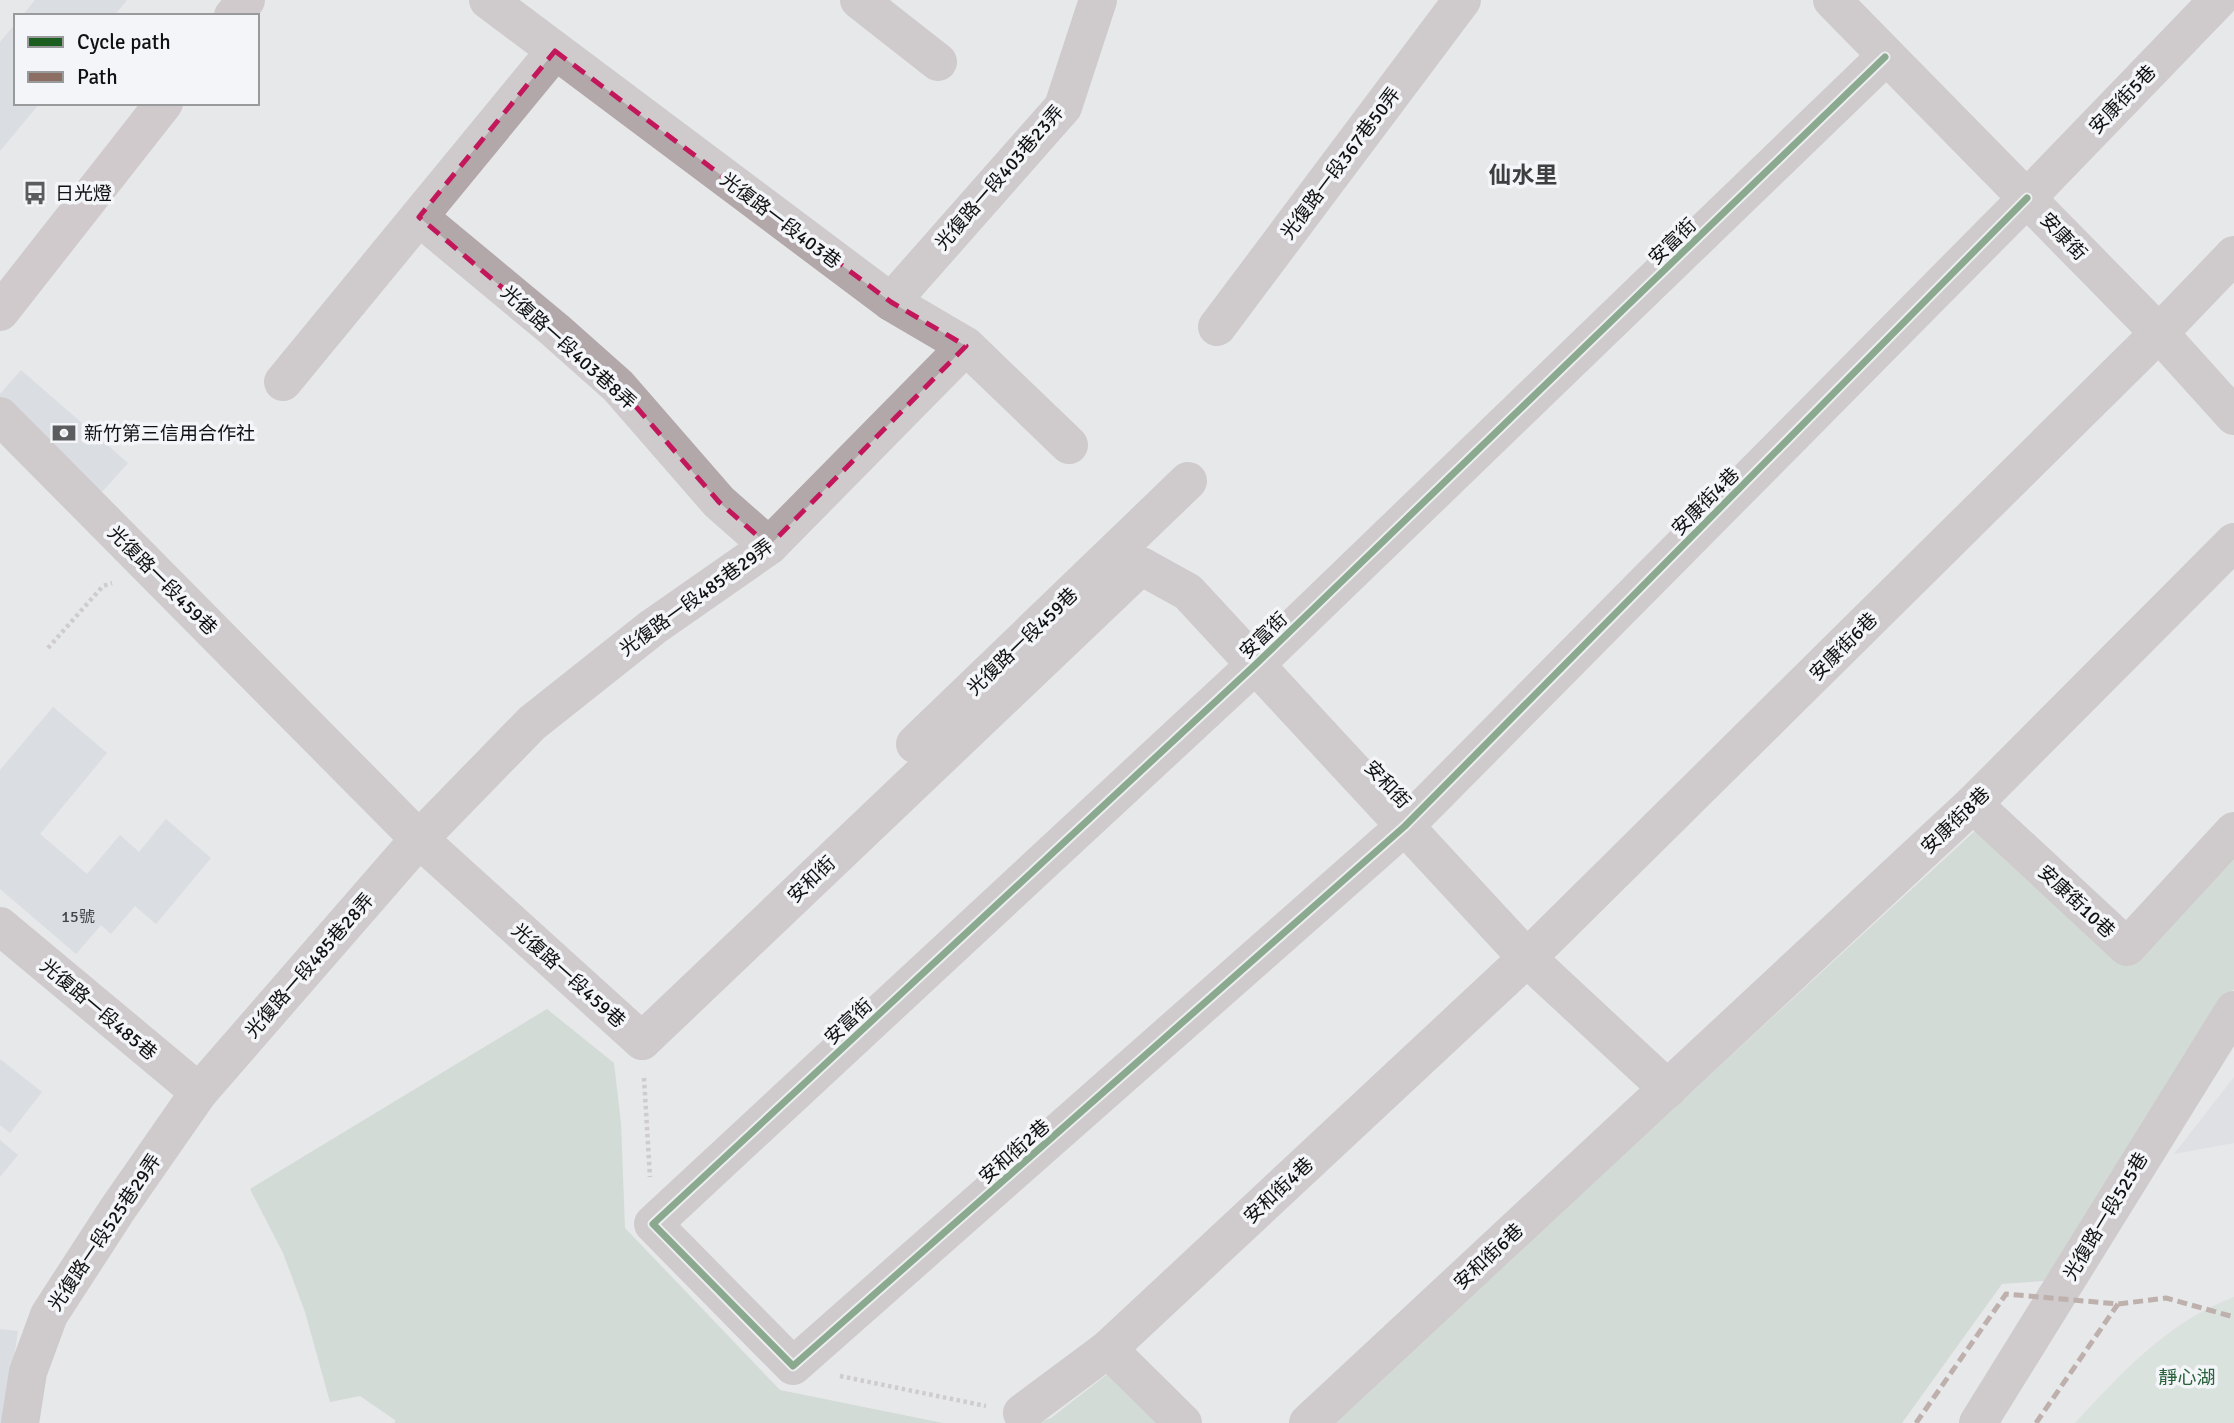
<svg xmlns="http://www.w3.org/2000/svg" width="2234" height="1423" font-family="Signika,'Noto Sans TC',sans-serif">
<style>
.built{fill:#d3d7dc}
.green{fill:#cadccf}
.forest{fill:#b8cdbe}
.building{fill:#cad0d7}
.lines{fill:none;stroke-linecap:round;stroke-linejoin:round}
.path{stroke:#b1aaad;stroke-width:4.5;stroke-dasharray:3.5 3.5;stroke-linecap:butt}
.minor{stroke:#b2a7a9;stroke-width:38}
.major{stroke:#b3a7ac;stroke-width:38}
.quiet{stroke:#8d6e63;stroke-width:5;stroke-dasharray:10 5;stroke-linecap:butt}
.cycleway-casing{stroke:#f3f5f8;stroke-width:11}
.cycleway{stroke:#1b5e20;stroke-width:7}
.marked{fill:none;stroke:#c2185b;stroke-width:5;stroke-dasharray:14 9;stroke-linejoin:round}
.labels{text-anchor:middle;stroke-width:7;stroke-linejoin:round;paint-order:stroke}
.number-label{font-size:16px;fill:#404345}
.street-label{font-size:19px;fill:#101112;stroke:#f3f5f8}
.poi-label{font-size:19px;fill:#101112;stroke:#f3f5f8;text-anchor:start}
.park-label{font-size:19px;fill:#2a623b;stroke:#f3f5f8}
.quarter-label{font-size:23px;font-weight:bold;fill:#3d3f41;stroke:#f3f5f8}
</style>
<rect width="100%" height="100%" fill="#e7e8ea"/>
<!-- built -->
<path class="built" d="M2234,1077V1143L2174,1154Z"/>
<!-- green -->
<path class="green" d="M2234,1297V1423H2075C2120,1374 2170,1320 2234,1297Z"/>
<!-- forest -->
<g class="forest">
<path d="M1978,828L2129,966L2234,852V989L2221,1005L2044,1281L2002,1284L1902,1423H1332Z"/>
<path d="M547,1009L614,1063L621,1123L625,1228L780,1390L943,1423H395V1420L360,1396L330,1402L305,1312L283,1253L250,1189Z"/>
<path d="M1110,1372L1160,1423H1036L1051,1418Z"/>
</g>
<!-- building -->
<g class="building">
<path d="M35,0H127L114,16H22Z"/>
<path d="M16,23V103H40L0,151V42Z"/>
<path d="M21,370L128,463L102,492L0,403V394Z"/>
<path d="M53,707L107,753L40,834L87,874L120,835L139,852L166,819L211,858L156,924L135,906L111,934L101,925L76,954L0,889V770Z"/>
<path d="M0,1059L42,1092L10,1133L0,1125Z"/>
<path d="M0,1140L18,1155L0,1177Z"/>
<path d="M0,1329L18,1331L4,1423H0Z"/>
</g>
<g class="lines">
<!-- path -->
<g class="path">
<path d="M48,648L103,586L112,583"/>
<path d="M644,1078L650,1177"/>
<path d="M840,1376L986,1406"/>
</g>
<!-- minor -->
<g class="minor">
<path d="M488,0L891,302L966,346L1069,445"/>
<path d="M859,0L938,62"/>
<path d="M1832,0L2159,333L2234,416"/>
<path d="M1885,57L1255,665L653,1224L793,1366L1405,826L2027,198L2218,0"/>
<path d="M419,217L555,330L618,386L719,502L769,546"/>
<path d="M891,302L1063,107L1098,0"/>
<path d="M1217,327L1462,0"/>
<path d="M283,382L555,51"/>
<path d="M0,416L419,839L642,1041"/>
<path d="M915,744L1188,481"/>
<path d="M1973,804L2127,947L2234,831"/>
<path d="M0,926L199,1092"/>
<path d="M642,1041L1141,566L1188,592L1527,958L1668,1089"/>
<path d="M1108,1349L1183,1423"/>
<path d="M1022,1413L1108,1349L1527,958L2159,333L2234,255"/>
<path d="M20,1423L28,1372L49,1315L117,1210L199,1092L419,839L532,723L653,627L769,546L966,346"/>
<path d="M1308,1423L1973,804L2234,542"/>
<path d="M1978,1423L2234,1010"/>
</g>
<!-- major -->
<g class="major">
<path d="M233,16L246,0"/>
<path d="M0,312L164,103"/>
</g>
<!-- quiet -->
<g class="quiet">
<path d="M1916,1423L2006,1294L2118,1304L2166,1298L2234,1317"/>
<path d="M2036,1423L2118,1304"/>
</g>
<!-- cycleway casing -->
<g class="cycleway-casing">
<path id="cycleway" d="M1885,57L1255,665L653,1224L793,1366L1405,826L2027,198"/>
</g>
<!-- cycleway -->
<use href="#cycleway" class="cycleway"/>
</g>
<!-- marked area -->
<path d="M0 0H2234V1423H0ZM555,51L891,302L966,346L769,546L719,502L618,386L419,217Z" fill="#e7e8ea" fill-opacity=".55" fill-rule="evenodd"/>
<path class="marked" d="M555,51L891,302L966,346L769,546L719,502L618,386L419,217Z"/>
<!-- icons -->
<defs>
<g id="bus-bare" transform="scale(1.89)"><path d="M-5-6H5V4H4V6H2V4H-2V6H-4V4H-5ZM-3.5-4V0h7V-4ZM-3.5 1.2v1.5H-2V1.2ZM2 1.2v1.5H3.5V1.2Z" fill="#5b5c5e" stroke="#f3f5f8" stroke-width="2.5" paint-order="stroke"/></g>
<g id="bank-bare" transform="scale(1.89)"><path d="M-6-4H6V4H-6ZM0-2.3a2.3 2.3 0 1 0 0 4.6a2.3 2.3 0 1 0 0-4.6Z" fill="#5b5c5e" stroke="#f3f5f8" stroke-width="2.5" paint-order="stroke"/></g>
</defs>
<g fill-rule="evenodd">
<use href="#bus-bare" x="35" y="193"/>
<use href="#bank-bare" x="64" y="433"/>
</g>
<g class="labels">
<!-- number labels -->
<g class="number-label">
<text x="78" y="922">15號</text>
</g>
<!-- street labels -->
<g class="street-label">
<text transform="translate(2122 99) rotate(-46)" y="7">安康街5巷</text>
<text transform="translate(1340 163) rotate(-53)" y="7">光復路一段367巷50弄</text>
<text transform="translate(999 177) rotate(-49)" y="7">光復路一段403巷23弄</text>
<text transform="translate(781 220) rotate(37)" y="7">光復路一段403巷</text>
<text transform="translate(2064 236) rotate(46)" y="7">安康街</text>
<text transform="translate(1672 241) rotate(-44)" y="7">安富街</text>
<text transform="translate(569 347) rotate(42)" y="7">光復路一段403巷8弄</text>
<text transform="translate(1705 501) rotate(-45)" y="7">安康街4巷</text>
<text transform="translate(163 580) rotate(45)" y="7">光復路一段459巷</text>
<text transform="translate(696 597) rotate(-36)" y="7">光復路一段485巷29弄</text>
<text transform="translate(1263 635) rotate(-44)" y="7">安富街</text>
<text transform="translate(1022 641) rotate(-44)" y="7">光復路一段459巷</text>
<text transform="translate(1843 646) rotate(-45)" y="7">安康街6巷</text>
<text transform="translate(1388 784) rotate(47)" y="7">安和街</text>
<text transform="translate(1955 820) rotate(-44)" y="7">安康街8巷</text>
<text transform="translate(811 879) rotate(-44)" y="7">安和街</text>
<text transform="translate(2077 901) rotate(43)" y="7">安康街10巷</text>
<text transform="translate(309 965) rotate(-49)" y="7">光復路一段485巷28弄</text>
<text transform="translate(569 975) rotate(42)" y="7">光復路一段459巷</text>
<text transform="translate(99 1009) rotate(40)" y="7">光復路一段485巷</text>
<text transform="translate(848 1021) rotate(-43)" y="7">安富街</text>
<text transform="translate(1014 1151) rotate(-41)" y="7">安和街2巷</text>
<text transform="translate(1278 1190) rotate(-43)" y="7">安和街4巷</text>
<text transform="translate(2105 1216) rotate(-59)" y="7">光復路一段525巷</text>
<text transform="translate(104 1232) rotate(-56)" y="7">光復路一段525巷29弄</text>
<text transform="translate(1488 1256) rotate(-43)" y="7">安和街6巷</text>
</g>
<!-- poi labels -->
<g class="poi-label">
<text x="55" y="200">日光燈</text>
<text x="84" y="440">新竹第三信用合作社</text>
</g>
<!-- park labels -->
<g class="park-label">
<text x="2187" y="1384">靜心湖</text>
</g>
<!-- quarter labels -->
<g class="quarter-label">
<text x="1523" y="183">仙水里</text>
</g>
</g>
<!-- legend -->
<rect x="14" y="14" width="245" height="91" fill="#f3f5f8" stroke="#989a9c" stroke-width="2"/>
<rect x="28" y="37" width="35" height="10" fill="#1b5e20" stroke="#989a9c" stroke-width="2"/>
<text x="77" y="49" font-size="21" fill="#101112">Cycle path</text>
<rect x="28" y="72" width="35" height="10" fill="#8d6e63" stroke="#989a9c" stroke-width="2"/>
<text x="77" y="84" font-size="21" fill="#101112">Path</text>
</svg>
